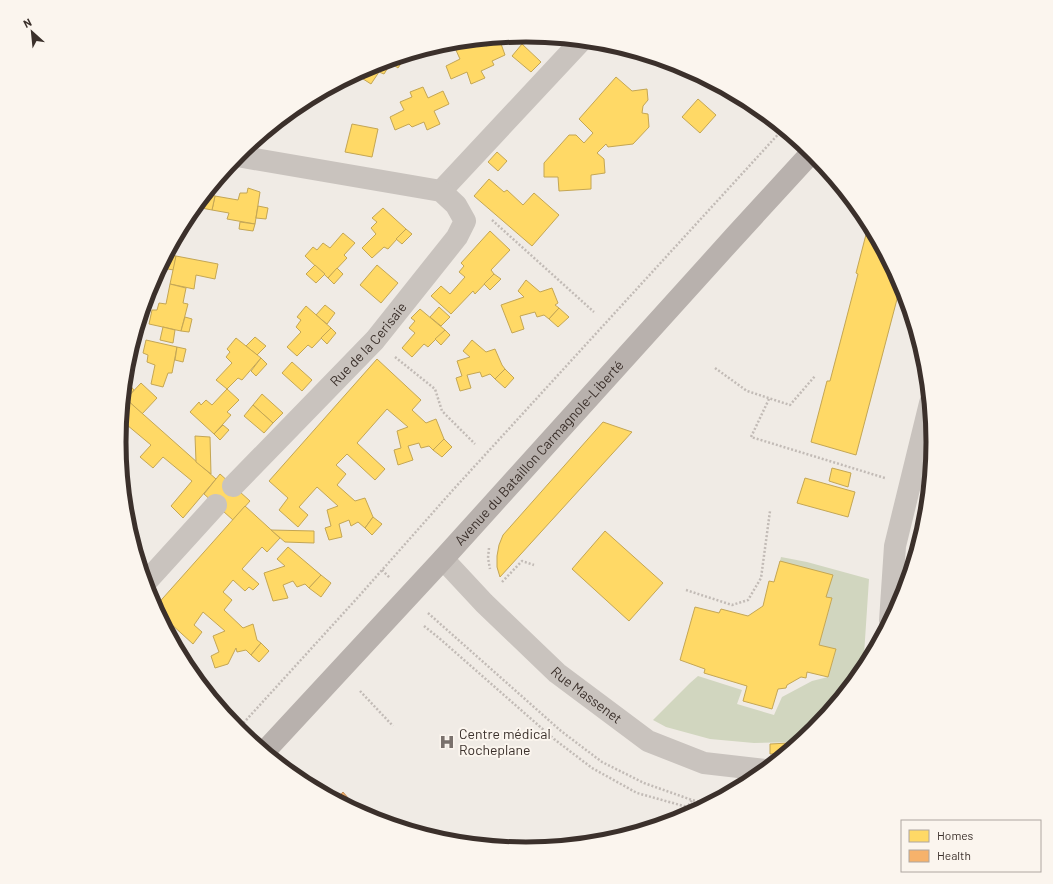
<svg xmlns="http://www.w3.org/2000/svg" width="1053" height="884" font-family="Barlow,sans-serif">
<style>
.green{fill:#d1d6bf}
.homes{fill:#ffd966;stroke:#c4a654}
.health{fill:#f6b26b;stroke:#be8b58}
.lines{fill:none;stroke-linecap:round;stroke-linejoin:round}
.path{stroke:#c2bbb6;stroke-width:2.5;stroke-dasharray:2 2;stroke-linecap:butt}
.minor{stroke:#c9c3be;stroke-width:22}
.major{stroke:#b8b1ad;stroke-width:22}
.labels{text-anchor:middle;stroke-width:4;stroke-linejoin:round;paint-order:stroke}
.street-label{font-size:14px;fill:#3b302b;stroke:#fbf5ee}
.poi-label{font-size:14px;fill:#3b302b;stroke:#fbf5ee;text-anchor:start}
.rim{fill:none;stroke:#3b302b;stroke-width:5}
</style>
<rect width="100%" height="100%" fill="#f0ebe5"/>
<!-- green -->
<path class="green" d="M781,557L807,562L869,579L863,670L814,730L799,742L754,743L710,739L666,727L653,720L690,683L698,676L742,690L737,704L774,715L782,697L812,681L828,677L836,650L819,645L832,599L826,597L780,561Z"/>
<!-- homes -->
<g class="homes">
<path d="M481,39H482L486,46L500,41L505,55L492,61L494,65L481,71L485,78L471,84L467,72L451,79L446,66L460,59L455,48L468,41L470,45Z"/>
<path d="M522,44L541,62L531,72L512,56Z"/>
<path d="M406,56L398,68L391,63L384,74L379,72L371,84L360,77L364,70L371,66Z"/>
<path d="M616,77L632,91L647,89L648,100L643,106L642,113L648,114L649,127L633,144L608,147L606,144L597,153L604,159L605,173L591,175V189L559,191L558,177H544V163L569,135H576L584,143L593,133L579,119Z"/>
<path d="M423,87L428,98L443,91L449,104L434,111L440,124L427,130L424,122L412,127L409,124L395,130L390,117L404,110L400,102L412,97L410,92Z"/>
<path d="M698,99L716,115L700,133L682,117Z"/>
<path d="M352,124L378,129L372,157L345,152Z"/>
<path d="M497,152L507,161L498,171L488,162Z"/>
<path d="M489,179L504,192L507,190L523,205L534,193L559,215L532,246L474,196Z"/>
<path d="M248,188L260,192L255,224L227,219L229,213L212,210L215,196L238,200L240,193H247Z"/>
<path d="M207,193L215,196L212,210L196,207L194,211H192Z"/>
<path d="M258,206L268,208L266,219L256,218Z"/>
<path d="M383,208L406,229L388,249L384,247L372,258L362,248L376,234L371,228L377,222L372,218Z"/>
<path d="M240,222L255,224L253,231L239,229Z"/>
<path d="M869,223L901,284L856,455L811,442L827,381H830L858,274L856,273Z"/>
<path d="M406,229L412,234L402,244L396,239Z"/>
<path d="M490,231L510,250L491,270L494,274L475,294L473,291L451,314L431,296L441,286L450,294L465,277L459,272L464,266L461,263Z"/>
<path d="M343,233L355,243L344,255L347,258L328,278L305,256L313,247L317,250L323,243L330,248Z"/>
<path d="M168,254L176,256L174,270L161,268Z"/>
<path d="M176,256L218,264L215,279L196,275L194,289L170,284Z"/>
<path d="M315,265L325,274L316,283L306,274Z"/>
<path d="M377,265L398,283L381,303L360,285Z"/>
<path d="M337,268L343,274L334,284L328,278Z"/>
<path d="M494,274L501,279L490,290L484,284Z"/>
<path d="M526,280L540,292L552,288L558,303L555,305L559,308L549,319L544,315L537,317L535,312L520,316L524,329L512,333L501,305L524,297L518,291Z"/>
<path d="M170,284L186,288L183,303L188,304L181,331L149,324L152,310H157L159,303L166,304Z"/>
<path d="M325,305L335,313L327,324L316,315Z"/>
<path d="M306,306L331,328L312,348L308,345L297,356L287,347L301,332L296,327L301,320L297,317Z"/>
<path d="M439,307L450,317L441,326L430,317Z"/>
<path d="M559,308L569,317L558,327L549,319Z"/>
<path d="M420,309L445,330L428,347L424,344L412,357L402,348L415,333L409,328L415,321L411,318Z"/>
<path d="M185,317L192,319L189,332L181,331Z"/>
<path d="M163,327L175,330L173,343L160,340Z"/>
<path d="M331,328L336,333L327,344L321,338Z"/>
<path d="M445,330L450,335L441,345L435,339Z"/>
<path d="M255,337L266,346L257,355L246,346Z"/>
<path d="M236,338L261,358L242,380L238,378L227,389L216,380L232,363L226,357L230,352L227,349Z"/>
<path d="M146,340L177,347L172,373H168L163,387L151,384L155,365L147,362L148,355L143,353Z"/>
<path d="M472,340L486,352L495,349L502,365L505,369L495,379L490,374L482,377L480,372L467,375L471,388L460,391L456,378L462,376L457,361L470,357L463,351Z"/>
<path d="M177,347L186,349L183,362L175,360Z"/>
<path d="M261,358L267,364L256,376L251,371Z"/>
<path d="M377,359L421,400L412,410L426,423L436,419L444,439L433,450L429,446L421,448L419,443L408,446L413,460L398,465L394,450L401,448L397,431L408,427L387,409L357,443L385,469L375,480L347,454L336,465L346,474L337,485L355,501L365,498L373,517L365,528L358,522L351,526L349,520L339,524L342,537L329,540L325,528L331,526L327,510L338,506L317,487L299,507L308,515L298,527L279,510L288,498L269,481Z"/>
<path d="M292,362L312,380L302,391L282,373Z"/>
<path d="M505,369L514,378L505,388L495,379Z"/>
<path d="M126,381L134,390L124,403H123Z"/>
<path d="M141,383L157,398L142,414L126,399Z"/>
<path d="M227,389L239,400L227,412L231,415L214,434L190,412L199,402L201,405L206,400L212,405Z"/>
<path d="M262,394L283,413L273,423L253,405Z"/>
<path d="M126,399L216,479L183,518L171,506L192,481L163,457L153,468L140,457L151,445L127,425L125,432L121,431L123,403Z"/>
<path d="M253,405L273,423L264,433L244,416Z"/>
<path d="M603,422L632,432L500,577L497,567V556L499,545L503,535Z"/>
<path d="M223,425L229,430L220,440L214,434Z"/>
<path d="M195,436L210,437L211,474L196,462Z"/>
<path d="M444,439L452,447L442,457L433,450Z"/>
<path d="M832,468L851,473L848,487L829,481Z"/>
<path d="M220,474L250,501L233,520L204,494Z"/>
<path d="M805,478L855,492L848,517L797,503Z"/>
<path d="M123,479L128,481L125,497Z"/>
<path d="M245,506L280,538L267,552L262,547L242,569L259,584L253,590L249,587L245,591L233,580L223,592L232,600L224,610L243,628L253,624L257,640L261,643L251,655L246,650L237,652L236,648L228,664L215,668L211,656L219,652L213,636L225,631L203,612L194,625L202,632L193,644L158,612L155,607Z"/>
<path d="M373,517L382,524L372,535L365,528Z"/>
<path d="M271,530L314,531V543L285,542Z"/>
<path d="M605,531L663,583L629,621L572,569Z"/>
<path d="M288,547L321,575L309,588L305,584L297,587L293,581L283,585L288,598L273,601L264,573L285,566L277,559Z"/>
<path d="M780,561L833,575L826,597L832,598L819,645L836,649L828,677L807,672L806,678L801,677L787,685L786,688L778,689L772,709L743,701L747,686L704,673L705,669L680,660L695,607L719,613L721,609L748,616L763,606L769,581L774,582Z"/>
<path d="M321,575L331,583L321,597L309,588Z"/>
<path d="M261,643L269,651L259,662L251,655Z"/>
<path d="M789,743V750L786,753L770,754V744Z"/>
</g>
<!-- health -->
<path class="health" d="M343,792L360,812L336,800Z"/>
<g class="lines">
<!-- path -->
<g class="path">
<path d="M492,220L594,312"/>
<path d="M395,357L435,389L442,411L475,444"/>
<path d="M715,368L747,391L790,405L815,376"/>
<path d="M769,399L751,437L885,478"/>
<path d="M489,548L488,558L490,569"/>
<path d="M382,570L390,578"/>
<path d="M502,582L522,561L534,565"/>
<path d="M686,590L732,605L748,600L761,578L770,511"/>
<path d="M428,613L561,731L602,762L644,783L692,800L709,804"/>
<path d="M424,626L439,638L554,739L592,768L637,793L698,810"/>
<path d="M360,691L393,726"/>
<path d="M238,729L360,595L452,491L783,129"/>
<path d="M680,819L692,800"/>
</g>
<!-- minor -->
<g class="minor">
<path d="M441,191L582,40"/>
<path id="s1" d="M233,486L375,340L457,237L465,221L456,205L441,191L237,156"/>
<path id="s2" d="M443,559L484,603L557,673L648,741L704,763L765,770"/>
<path d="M146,582L216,505"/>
<path d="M890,621L895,546L930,403"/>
</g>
<!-- major -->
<path class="major" id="s3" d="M265,751L443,559L735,236L812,152"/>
</g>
<!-- icons -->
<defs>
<g id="hospital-bare" transform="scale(1.2)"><path d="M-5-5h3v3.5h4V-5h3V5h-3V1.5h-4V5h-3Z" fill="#7a716c" stroke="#fbf5ee" stroke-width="2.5" paint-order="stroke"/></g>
</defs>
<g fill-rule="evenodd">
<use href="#hospital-bare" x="447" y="742"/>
</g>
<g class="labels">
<!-- street labels -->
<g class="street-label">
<text dy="5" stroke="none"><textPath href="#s1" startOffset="196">Rue de la Cerisaie</textPath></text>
<text dy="5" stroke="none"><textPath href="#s3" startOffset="405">Avenue du Bataillon Carmagnole-Liberté</textPath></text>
<text dy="5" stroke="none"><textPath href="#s2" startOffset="198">Rue Massenet</textPath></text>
</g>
<!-- poi labels -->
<g class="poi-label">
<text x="459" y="739">Centre médical<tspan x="459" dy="16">Rocheplane</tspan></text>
</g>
</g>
<!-- crop -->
<path d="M0 0H1053V884H0ZM126 442a400 400 0 1 1 800 0a400 400 0 1 1-800 0Z" fill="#fbf5ee" fill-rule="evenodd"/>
<path class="rim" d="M126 442a400 400 0 1 1 800 0a400 400 0 1 1-800 0Z"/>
<!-- legend -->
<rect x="901" y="820" width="140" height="52" fill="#fbf5ee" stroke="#aea6a0"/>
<rect x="909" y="830" width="20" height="12" fill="#ffd966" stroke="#aea6a0"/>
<text x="937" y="840" font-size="12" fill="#3b302b">Homes</text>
<rect x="909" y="850" width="20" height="12" fill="#f6b26b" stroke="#aea6a0"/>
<text x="937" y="860" font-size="12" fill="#3b302b">Health</text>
<!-- north arrow -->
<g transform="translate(32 32) rotate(333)" stroke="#fbf5ee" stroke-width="3" paint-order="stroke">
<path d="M0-3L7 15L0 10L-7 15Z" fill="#3b302b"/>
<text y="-6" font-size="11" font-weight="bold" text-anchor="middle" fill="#3b302b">N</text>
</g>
</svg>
